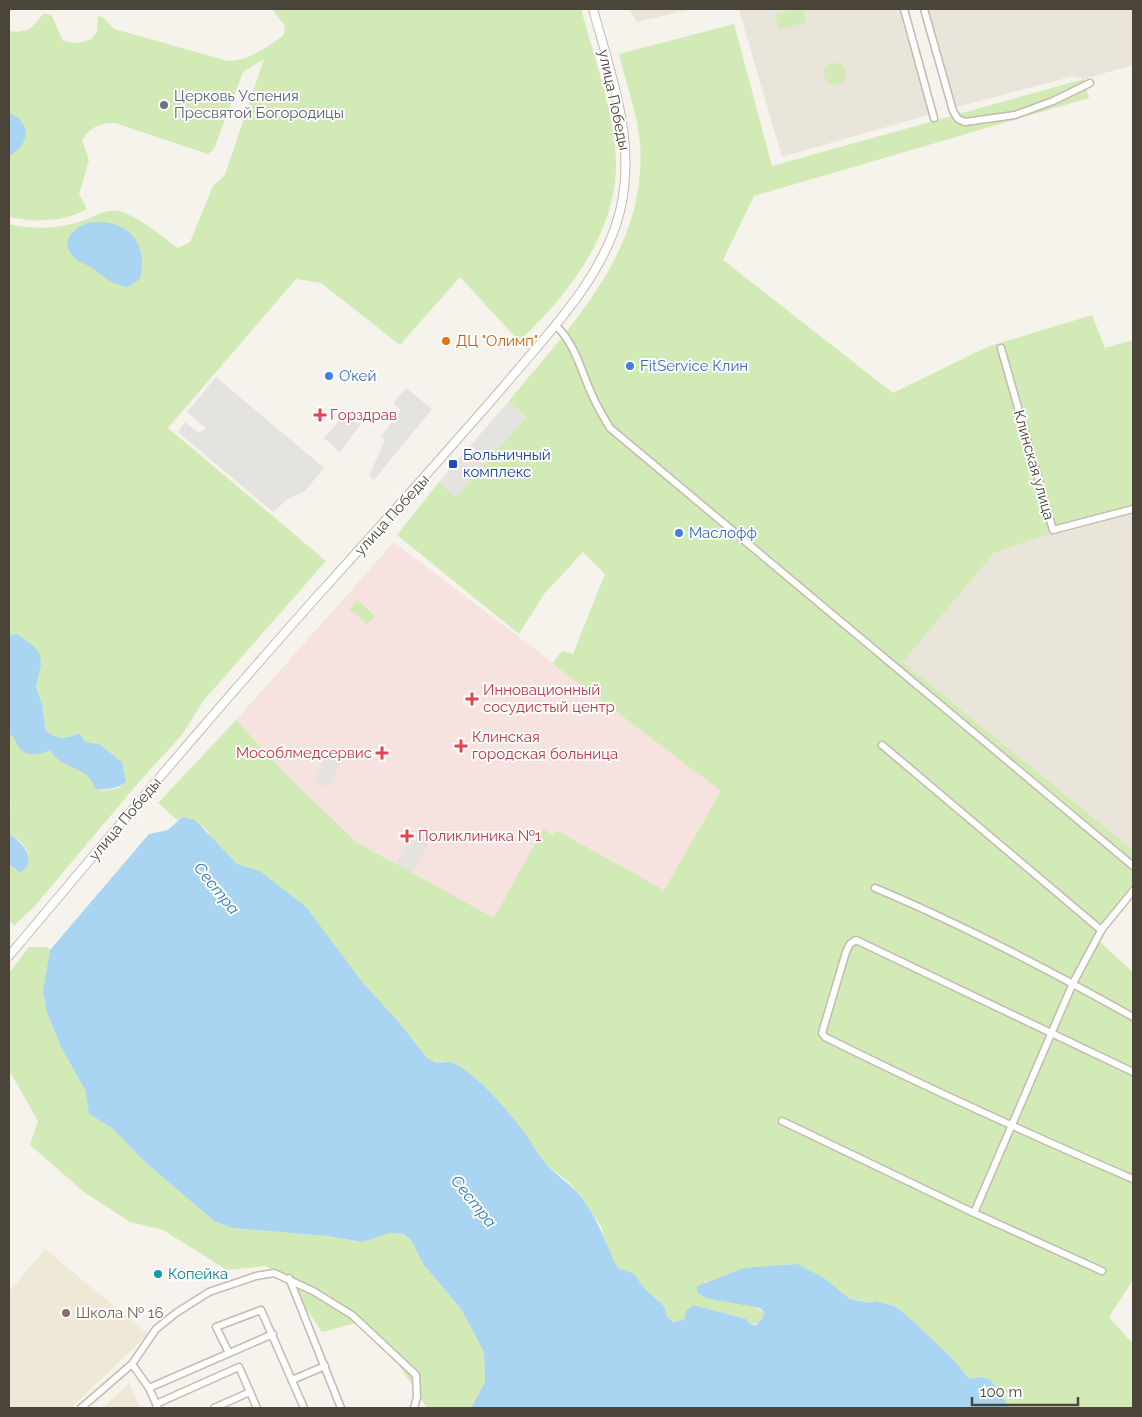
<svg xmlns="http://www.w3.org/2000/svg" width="1142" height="1417" font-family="Raleway,sans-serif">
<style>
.residential{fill:#eae5da}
.education{fill:#efe8d6}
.medical{fill:#f6e3e0}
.green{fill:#d2eab5}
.parking{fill:#e5e3e0}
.water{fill:#a9d4f2}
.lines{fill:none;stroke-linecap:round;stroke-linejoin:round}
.minor-casing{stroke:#c2bbae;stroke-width:9}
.tertiary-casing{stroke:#c2bbae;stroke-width:10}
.minor{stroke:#fff;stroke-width:6}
.tertiary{stroke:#fff;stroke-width:8}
.worship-dot{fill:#6b7280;stroke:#fff;stroke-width:2}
.food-dot{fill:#e8710a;stroke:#fff;stroke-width:2}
.shop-dot{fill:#3f7fe0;stroke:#fff;stroke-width:2}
.health-dot{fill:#e0444e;stroke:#fff;stroke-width:2}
.transit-dot{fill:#1a4fb4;stroke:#fff;stroke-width:2}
.culture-dot{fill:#0f9aa8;stroke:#fff;stroke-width:2}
.education-dot{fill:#8d6e63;stroke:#fff;stroke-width:2}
.labels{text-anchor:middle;stroke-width:4;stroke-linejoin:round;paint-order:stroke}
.worship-label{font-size:15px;fill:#5b616d;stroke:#fff;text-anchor:start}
.street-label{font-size:15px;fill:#4b4439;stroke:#fff}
.food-label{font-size:15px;fill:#c56008;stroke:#fff;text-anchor:start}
.shop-label{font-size:15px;fill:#366cbe;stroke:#fff;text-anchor:start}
.health-label{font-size:15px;fill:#be3a42;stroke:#fff;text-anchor:start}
.transit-label{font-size:15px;fill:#164399;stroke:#fff;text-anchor:start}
.culture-label{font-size:15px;fill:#0d838f;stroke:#fff;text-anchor:start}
.education-label{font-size:15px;fill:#785e54;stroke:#fff;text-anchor:start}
.water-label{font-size:16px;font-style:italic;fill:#2e7ab2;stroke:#fff}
</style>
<rect width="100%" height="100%" fill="#f6f3ec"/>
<!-- residential -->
<g class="residential">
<path d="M629,9H692L637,22Z"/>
<path d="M742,9H902L932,114L782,157L739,10Z"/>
<path d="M921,9H1133V65L1084,79L1074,76L949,109Z"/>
<path d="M1133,514V850L903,662L994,553L1043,536Z"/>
</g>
<!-- education -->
<g class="education">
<path d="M45,1249L148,1334L71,1408H9V1292Z"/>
<path d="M129,1383L140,1408H103Z"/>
</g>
<!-- medical -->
<path class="medical" d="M394,542L721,791L664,890L556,830L494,919L356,842L285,773L236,720Z"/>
<!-- green -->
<g class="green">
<path d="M272,9H581C593,54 618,123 616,169C614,236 566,298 519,341L460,277L400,345L321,283L296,279L168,428L326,561L204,700L181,736L138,783L35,906L14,926L9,919V864L18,872L27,850L19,840L9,834L11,803L9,801V734L15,737C24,752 31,760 50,750C62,768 73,764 86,774C92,779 94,787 102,791L119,788L126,780L122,762L99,744L84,742L79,733C66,739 58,740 46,731L42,705L36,686L35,647L17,634L9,635V224C34,230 57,229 82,221C94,217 106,208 119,211C140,217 161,236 178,248L190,242L213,186L225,175L264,59L243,72L214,149L208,154L115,123C99,123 91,127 82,140L89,160L79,194L87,209C63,222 36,223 9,217V31C29,34 32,27 44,13L52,16L63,41L77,43L92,39L97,31L98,16L103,17L114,29L228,61C251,61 266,47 284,35L285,26Z"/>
<path d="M795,9H803L806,22L779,30L775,14Z"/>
<path d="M734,24L772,166L1084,79L1089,98L754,196L723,260L893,393L987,347L1092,315L1105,348L1133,340V514L1043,536L994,553L903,662L1133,850V885L1100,942L1133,972V1280L1109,1317L1133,1344V1408H1010L991,1380L969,1379L954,1360L912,1320L896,1307L876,1301L870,1303L850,1299L824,1278L790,1264L704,1282L764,1312V1318L760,1323L750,1324L745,1319L693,1305L684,1320L673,1322L666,1315L665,1307C653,1295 643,1292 635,1274L618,1268L604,1243L602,1228L585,1202L569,1182L545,1164L526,1135L493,1097L460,1066L442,1061L436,1063L427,1058L397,1020L363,983L337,951L260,871L237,864L216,844L206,829L182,817L177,820L158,803L236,720L285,773L356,842L494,918L543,829L553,835L556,830L664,890L721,791L553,664L559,654L563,651L573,654L605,574L583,552L544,594L519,634L397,535L439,482L456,497L526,417L508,402C571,325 648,250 640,143C637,113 626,83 619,54Z"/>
<circle cx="835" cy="74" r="11"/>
<path d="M357,600L375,616L367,624L349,609Z"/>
<path d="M29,947H47L50,950L43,991L47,1013L61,1047L85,1090L89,1114L112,1128L146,1163L214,1221L232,1228L327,1236L363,1242L389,1233L404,1234L411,1240L423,1264L461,1309L484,1352L485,1382L471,1408H427L397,1362L356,1323L322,1332L284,1276L265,1266L227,1270L163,1230L130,1222L84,1192L30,1145L38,1121L9,1070V973Z"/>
</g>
<!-- parking -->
<g class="parking">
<path d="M216,377L324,468L305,491L288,499L273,512L178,432L185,422L198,432L204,430L205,427L187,412Z"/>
<path d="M406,388L432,409L374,480L369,476L385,440L381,436L401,411L393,403Z"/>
<path d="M508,402L526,417L456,497L439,482Z"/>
<path d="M345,414L360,425L340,452L324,438Z"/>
<path d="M326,755L341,763L329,788L313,781Z"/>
<path d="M414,830L431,839L412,873L396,864Z"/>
</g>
<!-- water -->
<g class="water">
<path d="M9,113C32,121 30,146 9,156Z"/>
<path d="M92,222C130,220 148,243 140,279L128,287C112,285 103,276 91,267C85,264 75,260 71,254C60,237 78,225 92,222Z"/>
<path d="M17,634L35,647L40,655L41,664L36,686L42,705L46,731C58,740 66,739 79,733L85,742L99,744L122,762L126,781C121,786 120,786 113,788C87,793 100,785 85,774C71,764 61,767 50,750C42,755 28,757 20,749C15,743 17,738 9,734V635Z"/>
<path d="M182,817L195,820L237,864L260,871L306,907L363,983L397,1020L427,1058L436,1063C443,1061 454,1062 461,1067C485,1084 509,1112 527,1136C533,1145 539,1156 546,1164C559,1178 572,1184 584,1201C600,1222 605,1245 618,1268L635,1274C643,1291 653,1295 665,1307L666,1315L673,1322L684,1320L686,1311L693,1305L746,1319L750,1324L756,1325L763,1318L764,1312L760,1308L706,1298L697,1292V1286L744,1268L797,1264L824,1278L850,1299L870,1303L876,1301L896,1307L912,1320L954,1360L969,1379L981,1377L991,1380L1010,1408H471L485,1382L484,1352L461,1309L423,1264L411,1240L404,1234L389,1233L363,1242L327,1236L232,1228L214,1221L146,1163L112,1128L89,1114L85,1090L61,1047L47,1013L43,991L50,950L149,834L168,830Z"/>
<path d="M9,834C21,841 39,860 20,873L9,864Z"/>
</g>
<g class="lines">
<!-- minor casing -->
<g class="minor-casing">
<g id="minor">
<path d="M904,9L934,118"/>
<path d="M924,9L953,111L958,119L965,122L1015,115L1053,101L1090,83"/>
<path d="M555,325C575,342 582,374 593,397C598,408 604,418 610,428L1133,866"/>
<path d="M1001,348L1053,530L1133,509"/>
<path d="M882,745L1101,930"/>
<path d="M875,888C964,925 1049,970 1133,1017"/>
<path d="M1133,1072L856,940L850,944L846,952L822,1033L825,1037C927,1088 1029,1134 1133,1179"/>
<path d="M782,1121L974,1213L1102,1271"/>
<path d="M974,1213L1073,983L1102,929L1133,891"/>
<path d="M289,1278L341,1408"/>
<path d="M229,1353L216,1327L261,1310L304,1408"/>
<path d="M132,1364L149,1388L158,1408"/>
<path d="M292,1380L325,1366"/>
<path d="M149,1388L273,1334"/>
<path d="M250,1392L257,1408"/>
<path d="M156,1404L239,1367L250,1392L214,1408"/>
<path d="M81,1408L132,1364L156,1329L176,1313L209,1292L256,1276L274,1273L313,1291L352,1315L416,1375L417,1397L414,1408"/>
</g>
</g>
<!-- tertiary casing -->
<g class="tertiary-casing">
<path id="tertiary" d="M9,956C109,837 209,718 312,602C377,530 441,459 504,386C548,333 603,279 620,211C637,142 611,75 593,9"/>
</g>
<!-- minor -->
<use href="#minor" class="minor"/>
<!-- tertiary -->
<use href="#tertiary" class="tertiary"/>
</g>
<!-- markers -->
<circle class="worship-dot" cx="164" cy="105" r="5"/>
<circle class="food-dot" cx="446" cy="341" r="5"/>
<g class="shop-dot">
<circle cx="630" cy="366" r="5"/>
<circle cx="329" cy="376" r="5"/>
<circle cx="679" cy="533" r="5"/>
</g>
<g class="health-dot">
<path d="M317.5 407.5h5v5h5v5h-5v5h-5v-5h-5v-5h5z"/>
<path d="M469.5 691.5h5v5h5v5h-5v5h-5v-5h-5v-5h5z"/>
<path d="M458.5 738.5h5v5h5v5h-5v5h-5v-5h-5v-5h5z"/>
<path d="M379.5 745.5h5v5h5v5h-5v5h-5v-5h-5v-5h5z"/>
<path d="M404.5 828.5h5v5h5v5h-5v5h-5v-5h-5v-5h5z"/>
</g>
<rect class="transit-dot" x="448" y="459" width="10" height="10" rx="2.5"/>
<circle class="culture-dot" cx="158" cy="1274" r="5"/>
<circle class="education-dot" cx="66" cy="1313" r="5"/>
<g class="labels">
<!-- worship labels -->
<g class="worship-label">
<text x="174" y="101">Церковь Успения<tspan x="174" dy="17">Пресвятой Богородицы</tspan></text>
</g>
<!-- street labels -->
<g class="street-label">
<text transform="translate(614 100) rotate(78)" y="5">улица Победы</text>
<text transform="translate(1034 465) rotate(74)" y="5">Клинская улица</text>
<text transform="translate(392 515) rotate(-48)" y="5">улица Победы</text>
<text transform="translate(125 819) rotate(-50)" y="5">улица Победы</text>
</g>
<!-- food labels -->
<g class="food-label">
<text x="456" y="346">ДЦ "Олимп"</text>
</g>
<!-- shop labels -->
<g class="shop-label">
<text x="640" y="371">FitService Клин</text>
<text x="339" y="381">О’кей</text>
<text x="689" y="538">Маслофф</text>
</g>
<!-- health labels -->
<g class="health-label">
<text x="330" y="420">Горздрав</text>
<text x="483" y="695">Инновационный<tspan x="483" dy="17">сосудистый центр</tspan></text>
<text x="472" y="742">Клинская<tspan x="472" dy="17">городская больница</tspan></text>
<text x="372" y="758" text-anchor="end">Мособлмедсервис</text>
<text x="418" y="841">Поликлиника №1</text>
</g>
<!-- transit labels -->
<g class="transit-label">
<text x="463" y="460">Больничный<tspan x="463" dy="17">комплекс</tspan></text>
</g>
<!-- culture labels -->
<g class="culture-label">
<text x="168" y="1279">Копейка</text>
</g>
<!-- education labels -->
<g class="education-label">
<text x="76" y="1318">Школа № 16</text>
</g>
<!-- water labels -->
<g class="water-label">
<text transform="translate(217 888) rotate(51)" y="6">Сестра</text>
<text transform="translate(474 1201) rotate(51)" y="6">Сестра</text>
</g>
</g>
<!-- border -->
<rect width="1142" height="1417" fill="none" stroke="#4b4439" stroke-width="20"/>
<!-- scale -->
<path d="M972 1397v8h106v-8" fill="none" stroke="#4b4439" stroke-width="2.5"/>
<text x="980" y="1397" font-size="15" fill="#4b4439" stroke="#ffffff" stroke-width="4" paint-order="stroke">100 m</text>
</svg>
